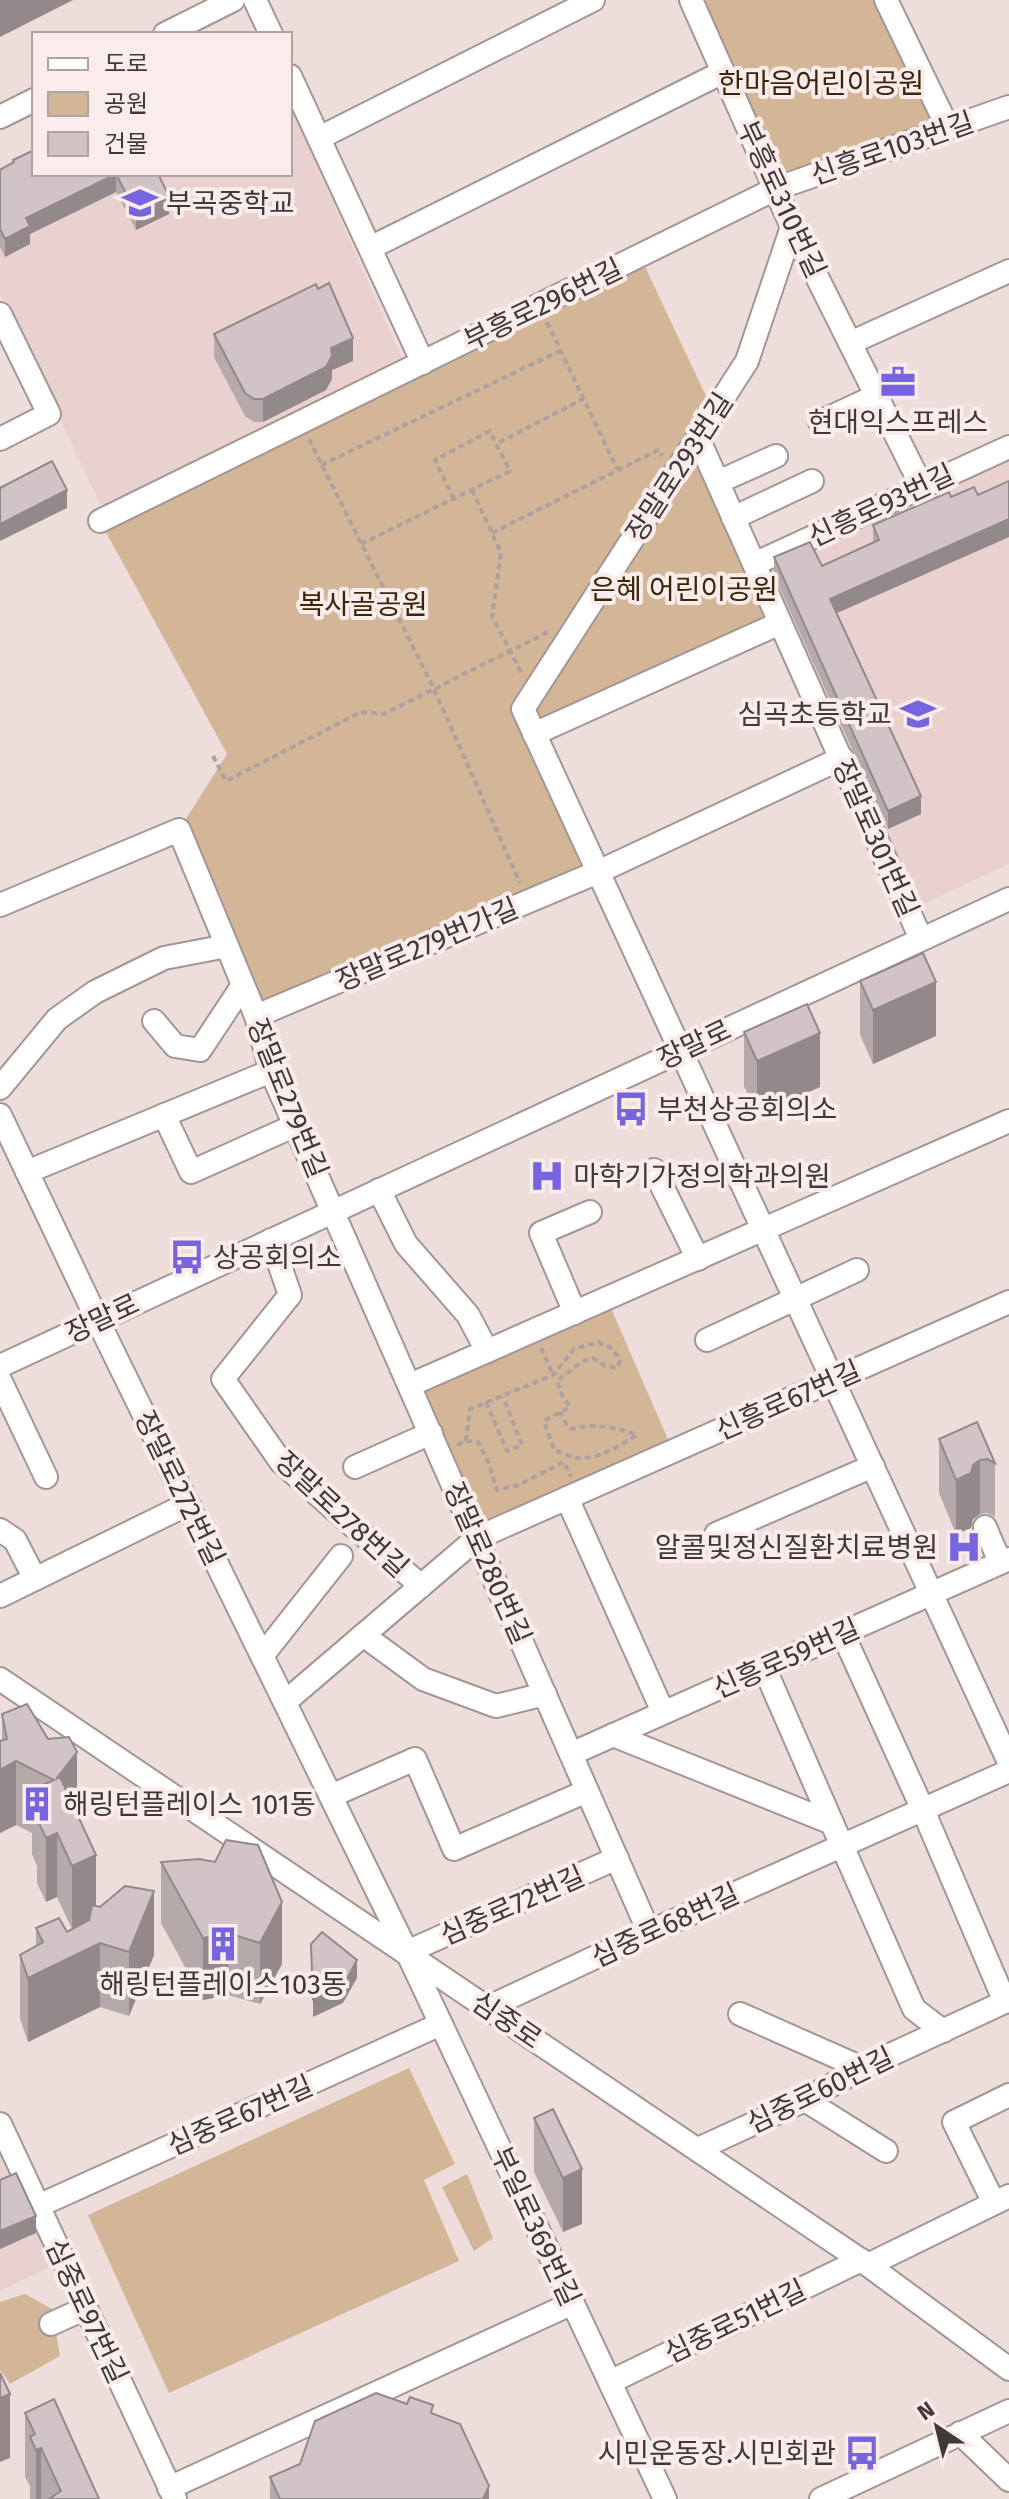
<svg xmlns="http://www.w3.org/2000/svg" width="1009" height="2499" font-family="'Fira Sans','Noto Sans KR',sans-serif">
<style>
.built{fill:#e8d1ce}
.green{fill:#d3b698}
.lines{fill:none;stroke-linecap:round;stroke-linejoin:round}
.minor-casing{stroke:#a39694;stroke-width:26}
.path{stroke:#ada2a0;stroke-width:4;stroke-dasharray:6 4;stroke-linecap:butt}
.minor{stroke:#fff;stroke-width:22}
.wall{fill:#b5a9aa}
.shaded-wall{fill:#93898b}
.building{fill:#d2c4c6;stroke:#93898b;stroke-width:2}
.labels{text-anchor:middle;stroke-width:8;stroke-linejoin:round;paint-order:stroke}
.park-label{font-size:28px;fill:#3b250b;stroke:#faecea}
.street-label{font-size:28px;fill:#3f3938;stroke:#faecea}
.poi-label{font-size:28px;fill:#3f3938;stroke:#faecea;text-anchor:start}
</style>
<rect width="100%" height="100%" fill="#eddedc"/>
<!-- built -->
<g class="built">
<path d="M290,104L404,363L115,507L100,503L0,294V167L34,150V174H290Z"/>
<path d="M1009,447V864L921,905L754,564Z"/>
<path d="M0,2140L58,2263L0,2291Z"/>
</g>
<!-- green -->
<g class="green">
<path d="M691,0H886L948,128L775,189Z"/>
<path d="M640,256L714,413L523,709L598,872L256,1016L179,830L227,754L100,521Z"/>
<path d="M696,456L767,622L536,728L530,707Z"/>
<path d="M607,1299L673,1451L477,1538L410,1385Z"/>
<path d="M409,2068L455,2164L424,2180L459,2261L169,2393L88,2215Z"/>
<path d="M467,2174L493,2238L474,2251L442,2187Z"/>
<path d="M25,2294L52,2309L60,2356L10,2384L0,2370V2302Z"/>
</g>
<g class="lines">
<!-- minor casing -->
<g class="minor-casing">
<g id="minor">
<path d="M255,0L271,34"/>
<path d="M691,0L792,227L922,487"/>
<path d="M886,0L948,128"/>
<path d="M165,34L233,0"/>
<path d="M290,76L423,363"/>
<path d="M0,117L34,100"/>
<path d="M319,138L593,0"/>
<path d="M792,227L747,361L523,709L1009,1762"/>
<path d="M370,248L723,72"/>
<path d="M0,314L49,414L0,439"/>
<path d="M850,343L1009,271"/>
<path d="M820,422L876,396"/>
<path d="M698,438L921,939"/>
<path d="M718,482L776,456"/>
<path d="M733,518L812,481"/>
<path d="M100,521L775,189L1009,107"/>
<path d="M754,564L1009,447"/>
<path d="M534,734L780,623"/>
<path d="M0,905L179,830L256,1016L271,1071L649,1932"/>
<path d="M256,1016L598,872L842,758"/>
<path d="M154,1021L175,1046L200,1050L243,985"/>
<path d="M0,1088L57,1019L95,992L164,958L227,946"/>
<path d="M0,1115L98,1321L407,1952L665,2499"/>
<path d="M164,1115L191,1172L296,1125"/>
<path d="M654,1170L698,1259"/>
<path d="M27,1172L271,1071"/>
<path d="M379,1190L406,1244L468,1315L487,1351"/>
<path d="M271,1240L290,1295L223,1379L281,1462L421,1586"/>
<path d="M575,1313L541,1233L590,1212"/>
<path d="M707,1340L857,1270"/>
<path d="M0,1366L1009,899"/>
<path d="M0,1380L46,1477"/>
<path d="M410,1385L1009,1121"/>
<path d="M355,1467L431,1433"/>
<path d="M567,1498L663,1712"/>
<path d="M985,1527L1000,1562"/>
<path d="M0,1530L15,1540L35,1579"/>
<path d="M716,1534L873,1466"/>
<path d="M0,1596L188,1504"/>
<path d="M842,1632L923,1810L1005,2002"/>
<path d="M363,1635L423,1679L496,1706L545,1694"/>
<path d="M262,1656L341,1556"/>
<path d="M764,1667L832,1823"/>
<path d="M0,1679L868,2265L1009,2369"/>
<path d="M285,1702L477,1538L1009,1302"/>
<path d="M613,1735L832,1823L914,2009L943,2031"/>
<path d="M571,1754L1009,1559"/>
<path d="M331,1796L415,1759L454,1849L587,1791"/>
<path d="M407,1952L617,1858"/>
<path d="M489,2007L649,1932L1009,1771"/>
<path d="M740,2014L862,2068"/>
<path d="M805,2100L886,2151"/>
<path d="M0,2124L175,2499"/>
<path d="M698,2149L805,2100L862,2068L1009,2000"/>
<path d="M994,2203L954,2122L1009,2095"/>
<path d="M38,2206L441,2024"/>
<path d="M868,2265L1009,2196"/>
<path d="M51,2324L86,2308"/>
<path d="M610,2382L861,2260"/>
<path d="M960,2433L1009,2480"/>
<path d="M169,2488L573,2303"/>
<path d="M821,2499L1009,2411"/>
</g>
</g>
<!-- path -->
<g class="path">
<path d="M547,322L617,469"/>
<path d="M309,439L434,689L520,883"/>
<path d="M321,465L560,351"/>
<path d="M472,490L501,553L492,616L522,674"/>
<path d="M454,499L435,460L490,431L496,444"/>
<path d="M492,533L658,450L662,456"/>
<path d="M361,544L510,471L496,444L583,399"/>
<path d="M213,756L226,781L361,712L384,714L548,632"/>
<path d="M541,1348L553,1375"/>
<path d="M486,1402L507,1451L522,1445L503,1397"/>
<path d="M466,1441L470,1409L553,1375L574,1349L598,1342L613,1349L620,1361L617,1368L605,1366L593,1358L583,1361L557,1381L562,1395L570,1407L544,1421L554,1450C560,1452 567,1455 573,1457C593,1463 621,1445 637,1435C615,1427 595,1423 572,1429L567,1425L560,1412"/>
<path d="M457,1445L466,1441L478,1442L488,1461L497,1490L518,1485L564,1462L571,1477"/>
</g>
<!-- minor -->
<use href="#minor" class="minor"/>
</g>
<!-- wall -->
<g class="wall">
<path d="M13,160L158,174L169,214L136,230L116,192L30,234V244L5,257L0,247V170L13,163Z"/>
<path d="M214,334L353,361L332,370V379L326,390L263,422H254L245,416L214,357Z"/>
<path d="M951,497L1009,537L837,613L921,814L888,829L774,575V557L822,566L873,542V525Z"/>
<path d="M860,981L936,1036L873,1064L860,1035Z"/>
<path d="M744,1032L820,1087L757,1115L744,1086Z"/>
<path d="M939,1439L995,1463V1517L987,1513L980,1514L973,1519L971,1528L956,1534L939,1493Z"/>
<path d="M27,1704L77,1813L96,1906L154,1955L129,2016L100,2007L28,2042L20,2019V1955L36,1946V1928L67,1932L72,1929L57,1897L46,1902L37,1883V1866L32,1854V1833L16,1825L0,1833V1741L2,1740V1714Z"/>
<path d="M199,1859L282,1964L260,2004L228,1995L203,2000L161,1923V1862Z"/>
<path d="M534,2118L582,2169V2224L563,2232L534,2172Z"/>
<path d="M25,2413L99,2499H30V2486L25,2477Z"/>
<path d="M433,2414L489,2499H270V2477L300,2464Z"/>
</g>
<!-- shaded-wall -->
<g class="shaded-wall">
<path d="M0,0H73L0,37Z"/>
<path d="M116,174V192L30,234V244L5,257V239L26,218Z"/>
<path d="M169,196V214L136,230V213Z"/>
<path d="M353,338V361L332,370V379L326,390L263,422V399L331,348Z"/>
<path d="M67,490V508L0,541V524Z"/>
<path d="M1009,519V537L830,616V599Z"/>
<path d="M921,796V814L888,829V811Z"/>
<path d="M936,982V1036L873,1064V1010Z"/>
<path d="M820,1033V1087L757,1115V1061Z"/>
<path d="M980,1460V1514L973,1519L971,1528L956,1534V1480Z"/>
<path d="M77,1752V1816L57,1833V1897L46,1902V1838L56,1779Z"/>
<path d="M16,1761V1825L0,1833V1770Z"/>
<path d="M96,1855V1919L72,1930V1866Z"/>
<path d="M154,1891V1955L129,2016V1952Z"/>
<path d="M282,1902V1964L260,2004V1943Z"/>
<path d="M228,1933V1995L203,2000V1938Z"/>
<path d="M100,1943V2007L28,2042V1978Z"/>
<path d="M357,1960V1978L343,2003L313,2017V1999Z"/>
<path d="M582,2169V2224L563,2232V2178Z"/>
<path d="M36,2216V2233L0,2249V2231Z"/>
<path d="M10,2394V2458L0,2462V2398Z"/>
<path d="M41,2448V2499H36V2450Z"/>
<path d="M489,2486V2499H483Z"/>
</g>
<!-- building -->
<g class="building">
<path d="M34,150V174H116L26,218L30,226L5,239L0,229V170L14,162L13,160Z"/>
<path d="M116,174H158L169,196L136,213Z"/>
<path d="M329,283L353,338L331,348L332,356L326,367L263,399H254L245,393L214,334L316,284L318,289Z"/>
<path d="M52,461L67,490L0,524V488Z"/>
<path d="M1009,481V519L830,599L921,796L888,811L774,557L810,542L822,566L879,540L873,525L949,492L951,497L974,487L978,495Z"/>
<path d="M923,953L936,982L873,1010L860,981Z"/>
<path d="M807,1004L820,1033L757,1061L744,1032Z"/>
<path d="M977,1422L995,1463L987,1459L980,1460L973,1465L971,1473L956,1480L939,1439Z"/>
<path d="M27,1704L48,1739L69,1737L77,1752L56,1779L60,1777L96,1855L72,1866L57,1833L46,1838L37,1819L44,1816L32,1790L54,1780L16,1761L0,1770V1741L7,1739L2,1714Z"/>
<path d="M226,1840L258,1845L282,1902L260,1943L228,1933L203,1938L161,1862L199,1859L215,1862Z"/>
<path d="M125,1886L154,1891L129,1952L100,1943L28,1978L20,1955L43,1942L36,1928L59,1918L67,1932L89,1920L92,1905L100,1907Z"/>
<path d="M322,1932L357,1960L343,1986L313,1999L311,1944Z"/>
<path d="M553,2109L582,2169L563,2178L534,2118Z"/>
<path d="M16,2173L36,2216L0,2231V2180Z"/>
<path d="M0,2373L10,2394L0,2398Z"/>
<path d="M376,2393L407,2404L410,2397L433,2405L431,2413L460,2424L489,2486L483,2499H280L270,2477L300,2464L315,2421Z"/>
<path d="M54,2399L99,2499H49L61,2491L41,2448L36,2450L30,2437L35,2434L25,2413Z"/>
</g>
<!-- icons -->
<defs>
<g id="school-bare" transform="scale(2.76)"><path d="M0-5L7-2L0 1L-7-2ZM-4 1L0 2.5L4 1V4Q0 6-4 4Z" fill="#7764df" stroke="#faecea" stroke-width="2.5" paint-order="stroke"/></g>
<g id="office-bare" transform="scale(2.76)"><path d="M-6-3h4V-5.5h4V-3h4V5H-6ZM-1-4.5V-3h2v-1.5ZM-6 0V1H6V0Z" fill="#7764df" stroke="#faecea" stroke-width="2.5" paint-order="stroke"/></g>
<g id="bus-bare" transform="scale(2.76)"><path d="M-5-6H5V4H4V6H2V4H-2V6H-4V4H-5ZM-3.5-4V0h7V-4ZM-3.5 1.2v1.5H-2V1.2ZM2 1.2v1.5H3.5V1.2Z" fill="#7764df" stroke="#faecea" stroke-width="2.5" paint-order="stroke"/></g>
<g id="hospital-bare" transform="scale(2.76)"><path d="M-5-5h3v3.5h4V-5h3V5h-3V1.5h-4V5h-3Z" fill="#7764df" stroke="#faecea" stroke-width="2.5" paint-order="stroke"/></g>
<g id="building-bare" transform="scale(2.76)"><path d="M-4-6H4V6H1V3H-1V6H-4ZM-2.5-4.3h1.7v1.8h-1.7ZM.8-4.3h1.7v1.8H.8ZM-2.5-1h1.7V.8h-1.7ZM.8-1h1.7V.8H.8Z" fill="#7764df" stroke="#faecea" stroke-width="2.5" paint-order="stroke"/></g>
</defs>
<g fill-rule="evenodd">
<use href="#school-bare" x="140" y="203"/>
<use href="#office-bare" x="898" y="382"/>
<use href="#school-bare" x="918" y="714"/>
<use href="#bus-bare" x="631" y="1109"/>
<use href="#hospital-bare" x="547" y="1176"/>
<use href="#bus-bare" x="187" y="1257"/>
<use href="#hospital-bare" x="964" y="1547"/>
<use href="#building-bare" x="37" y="1804"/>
<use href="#building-bare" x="223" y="1944"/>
<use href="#bus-bare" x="862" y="2453"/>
</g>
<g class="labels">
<!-- park labels -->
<g class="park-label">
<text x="821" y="93">한마음어린이공원</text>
<text x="684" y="599">은혜 어린이공원</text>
<text x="363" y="614">복사골공원</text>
</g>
<!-- street labels -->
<g class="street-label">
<text transform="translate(892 148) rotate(-19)" y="10">신흥로103번길</text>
<text transform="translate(782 199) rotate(65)" y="10">부흥로310번길</text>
<text transform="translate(543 304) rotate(-26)" y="10">부흥로296번길</text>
<text transform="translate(679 467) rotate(-57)" y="10">장말로293번길</text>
<text transform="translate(881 505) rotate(-25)" y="10">신흥로93번길</text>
<text transform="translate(876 838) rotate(66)" y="10">장말로301번길</text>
<text transform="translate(427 944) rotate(-23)" y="10">장말로279번가길</text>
<text transform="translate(694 1044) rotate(-25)" y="10">장말로</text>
<text transform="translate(288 1098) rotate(68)" y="10">장말로279번길</text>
<text transform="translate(102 1318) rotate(-25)" y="10">장말로</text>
<text transform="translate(788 1400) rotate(-24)" y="10">신흥로67번길</text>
<text transform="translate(180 1488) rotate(64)" y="10">장말로272번길</text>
<text transform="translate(342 1514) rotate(43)" y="10">장말로278번길</text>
<text transform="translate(488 1563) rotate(66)" y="10">장말로280번길</text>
<text transform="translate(786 1658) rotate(-24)" y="10">신흥로59번길</text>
<text transform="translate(512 1905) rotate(-24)" y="10">심중로72번길</text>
<text transform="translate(665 1925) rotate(-25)" y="10">심중로68번길</text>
<text transform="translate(507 2020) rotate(34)" y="10">심중로</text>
<text transform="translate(820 2090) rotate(-26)" y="10">심중로60번길</text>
<text transform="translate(240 2115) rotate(-24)" y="10">심중로67번길</text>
<text transform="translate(536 2226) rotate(65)" y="10">부일로369번길</text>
<text transform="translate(87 2311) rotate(65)" y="10">심중로97번길</text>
<text transform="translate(735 2321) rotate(-26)" y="10">심중로51번길</text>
</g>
<!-- poi labels -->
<g class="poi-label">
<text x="166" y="213">부곡중학교</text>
<text x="898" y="432" text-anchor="middle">현대익스프레스</text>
<text x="892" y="724" text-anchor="end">심곡초등학교</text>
<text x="657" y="1119">부천상공회의소</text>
<text x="573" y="1186">마학기가정의학과의원</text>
<text x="213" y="1267">상공회의소</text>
<text x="938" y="1557" text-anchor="end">알콜및정신질환치료병원</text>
<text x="63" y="1814">해링턴플레이스 101동</text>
<text x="223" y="1994" text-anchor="middle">해링턴플레이스103동</text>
<text x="836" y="2463" text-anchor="end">시민운동장.시민회관</text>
</g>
</g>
<!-- legend -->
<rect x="32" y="32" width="260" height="144" fill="#faecea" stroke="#afa4a3" stroke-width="2"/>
<rect x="48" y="58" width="40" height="12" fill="#ffffff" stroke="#afa4a3" stroke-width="2"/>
<text x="104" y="72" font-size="24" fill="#3f3938">도로</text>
<rect x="48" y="92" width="40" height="24" fill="#d3b698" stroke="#afa4a3" stroke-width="2"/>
<text x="104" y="112" font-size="24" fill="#3f3938">공원</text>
<rect x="48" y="132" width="40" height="24" fill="#d2c4c6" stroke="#afa4a3" stroke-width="2"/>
<text x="104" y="152" font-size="24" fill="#3f3938">건물</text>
<!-- north arrow -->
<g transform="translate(937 2427) rotate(325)" stroke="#faecea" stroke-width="6" paint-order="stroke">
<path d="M0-6L14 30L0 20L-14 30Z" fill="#3f3938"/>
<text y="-12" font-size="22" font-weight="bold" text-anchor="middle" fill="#3f3938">N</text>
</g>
</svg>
